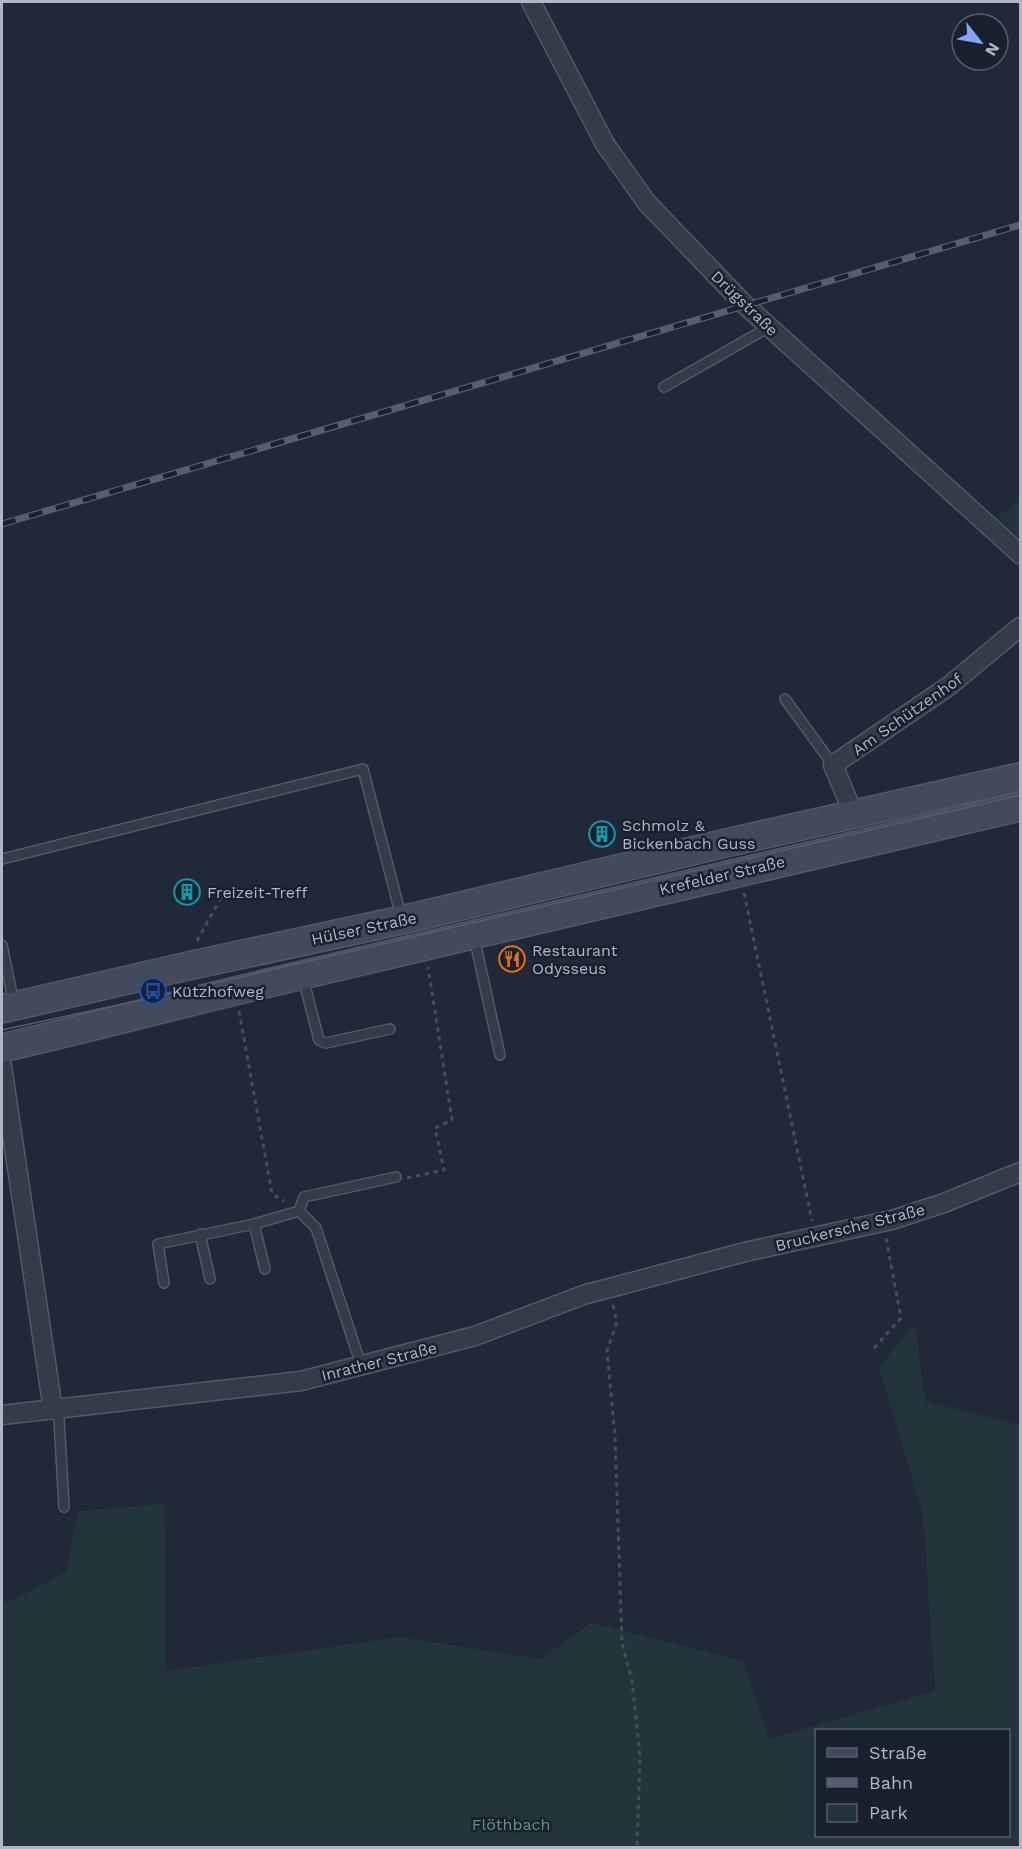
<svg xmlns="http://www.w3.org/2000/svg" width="1022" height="1849" font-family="'Work Sans',sans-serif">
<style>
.green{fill:#23353a;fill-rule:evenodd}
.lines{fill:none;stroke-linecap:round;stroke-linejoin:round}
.lane-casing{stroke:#525967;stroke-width:12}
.street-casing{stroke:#525967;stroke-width:21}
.secondary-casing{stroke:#525967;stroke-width:30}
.path{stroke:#415257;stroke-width:3;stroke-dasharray:4.5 4.5;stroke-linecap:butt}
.lane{stroke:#353b49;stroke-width:9}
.street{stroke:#353b49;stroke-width:18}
.secondary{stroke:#434a5c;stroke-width:27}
.tram{stroke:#575e70;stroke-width:1.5}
.rail-casing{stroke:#575e70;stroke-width:7}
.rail{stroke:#1a202e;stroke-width:4.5;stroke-dasharray:14;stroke-linecap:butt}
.labels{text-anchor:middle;stroke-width:5;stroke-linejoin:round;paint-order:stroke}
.street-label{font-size:16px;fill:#afb6c5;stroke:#1a202e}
.poi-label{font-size:16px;fill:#afb6c5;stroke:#1a202e;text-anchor:start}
.park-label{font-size:16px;fill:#679676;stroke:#1a202e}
</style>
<rect width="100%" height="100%" fill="#212939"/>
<!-- green -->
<g class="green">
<path d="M1020,500V538L997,517Z"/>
<path d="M915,1324L925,1401L1020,1425V1847H2V1605L66,1572L78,1511L164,1504L166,1671L399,1637L540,1659L591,1623L743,1661L769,1739L935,1691L923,1514L879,1367ZM816,1730H1008V1836H816Z"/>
</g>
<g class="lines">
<!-- lane casing -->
<g class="lane-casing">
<g id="lane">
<path d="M664,387L769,327"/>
<path d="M785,699L833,765"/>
<path d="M2,859L363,769L401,916"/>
<path d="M474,937L500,1055"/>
<path d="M2,945L14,1004"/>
<path d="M303,978L319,1040L326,1043L390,1029"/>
<path d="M254,1224L265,1269"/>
<path d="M200,1234L210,1279"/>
<path d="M164,1283L158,1244L254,1224L299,1211"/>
<path d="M361,1365L316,1228L299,1211L304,1197L396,1177"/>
<path d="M53,1410L59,1419L64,1507"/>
</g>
</g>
<!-- street casing -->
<g class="street-casing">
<g id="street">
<path d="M531,2L605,144L647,203L745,305L1020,554"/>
<path d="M854,815L833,765L949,686L1020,627"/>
<path d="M2,1066L53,1410"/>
<path d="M2,1415L301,1381L475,1336L586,1294L606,1289L745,1252L892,1220L944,1203L1020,1172"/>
</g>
</g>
<!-- secondary casing -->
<g class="secondary-casing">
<g id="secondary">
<path d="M2,1009L188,966L402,920L726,843L1020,777"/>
<path d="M2,1048C85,1029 168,1007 252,987C508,927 764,865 1020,807"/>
</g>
</g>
<!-- path -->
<g class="path">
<path d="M744,893L812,1221"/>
<path d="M197,941L225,890"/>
<path d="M239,1011L272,1194L284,1201"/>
<path d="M407,1178L444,1170L435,1128L452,1120L428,967"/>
<path d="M613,1305L617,1322L607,1351L615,1436L622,1643L632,1681L640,1756L637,1848"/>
<path d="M874,1348L901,1318L886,1238"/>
</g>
<!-- lane -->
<use href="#lane" class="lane"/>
<!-- street -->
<use href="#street" class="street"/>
<!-- secondary -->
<use href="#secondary" class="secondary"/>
<!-- tram -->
<path class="tram" d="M2,1030L155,997L1020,795"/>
<!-- rail casing -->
<g class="rail-casing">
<path id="rail" d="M2,524L1020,225"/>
</g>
<!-- rail -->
<use href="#rail" class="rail"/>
</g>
<!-- icons -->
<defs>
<g id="building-ring" transform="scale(1.35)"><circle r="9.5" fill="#1a202e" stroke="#0f9aa8" stroke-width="1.5"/><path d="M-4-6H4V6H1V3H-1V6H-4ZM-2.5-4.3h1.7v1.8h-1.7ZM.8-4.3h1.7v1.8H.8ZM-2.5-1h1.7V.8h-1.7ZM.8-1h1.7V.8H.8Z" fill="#0f9aa8"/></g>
<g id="restaurant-ring" transform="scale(1.35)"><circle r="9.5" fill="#1a202e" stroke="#e8710a" stroke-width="1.5"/><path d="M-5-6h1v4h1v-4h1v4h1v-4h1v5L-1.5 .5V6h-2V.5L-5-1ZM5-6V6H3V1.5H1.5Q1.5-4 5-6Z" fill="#e8710a"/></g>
<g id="bus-ring" transform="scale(1.35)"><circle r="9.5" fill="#1a202e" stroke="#1a4fb4" stroke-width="1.5"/><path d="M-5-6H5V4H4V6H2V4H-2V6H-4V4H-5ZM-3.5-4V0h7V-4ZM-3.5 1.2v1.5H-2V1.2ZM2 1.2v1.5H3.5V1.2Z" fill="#1a4fb4"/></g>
</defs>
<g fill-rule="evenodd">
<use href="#building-ring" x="602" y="834"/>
<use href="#building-ring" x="187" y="892"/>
<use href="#restaurant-ring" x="512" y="959"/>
<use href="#bus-ring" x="153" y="991"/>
</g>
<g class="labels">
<!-- street labels -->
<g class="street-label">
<text transform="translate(745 303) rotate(44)" y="6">Drügstraße</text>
<text transform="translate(907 714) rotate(-35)" y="6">Am Schützenhof</text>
<text transform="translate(722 875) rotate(-13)" y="6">Krefelder Straße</text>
<text transform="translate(364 928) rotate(-12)" y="6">Hülser Straße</text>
<text transform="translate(850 1227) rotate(-14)" y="6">Bruckersche Straße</text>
<text transform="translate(379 1361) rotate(-14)" y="6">Inrather Straße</text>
</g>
<!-- poi labels -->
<g class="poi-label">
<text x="622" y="831">Schmolz &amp;<tspan x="622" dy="18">Bickenbach Guss</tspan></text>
<text x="207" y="898">Freizeit-Treff</text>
<text x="532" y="956">Restaurant<tspan x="532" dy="18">Odysseus</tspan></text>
<text x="172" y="997">Kützhofweg</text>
</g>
<!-- park labels -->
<g class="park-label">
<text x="511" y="1830">Flöthbach</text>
</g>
</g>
<!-- border -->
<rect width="1022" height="1849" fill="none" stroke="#afb6c5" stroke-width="6"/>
<!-- legend -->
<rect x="815" y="1729" width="195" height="108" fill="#1a202e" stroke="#565c6a" stroke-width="1.5"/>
<rect x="827" y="1748" width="30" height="9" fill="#434a5c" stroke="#565c6a" stroke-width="1.5"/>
<text x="869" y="1759" font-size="18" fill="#afb6c5">Straße</text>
<rect x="827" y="1778" width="30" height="9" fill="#575e70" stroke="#565c6a" stroke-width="1.5"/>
<text x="869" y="1789" font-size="18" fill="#afb6c5">Bahn</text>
<rect x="827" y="1804" width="30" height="18" fill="#23353a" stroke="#565c6a" stroke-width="1.5"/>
<text x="869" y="1819" font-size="18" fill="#afb6c5">Park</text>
<!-- north arrow -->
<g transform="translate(980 42) rotate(121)"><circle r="28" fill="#1a202e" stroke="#565c6a" stroke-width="1.5"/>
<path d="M0-4.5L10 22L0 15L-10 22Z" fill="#83a4f7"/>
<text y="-9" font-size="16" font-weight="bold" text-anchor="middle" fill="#afb6c5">N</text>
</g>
</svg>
